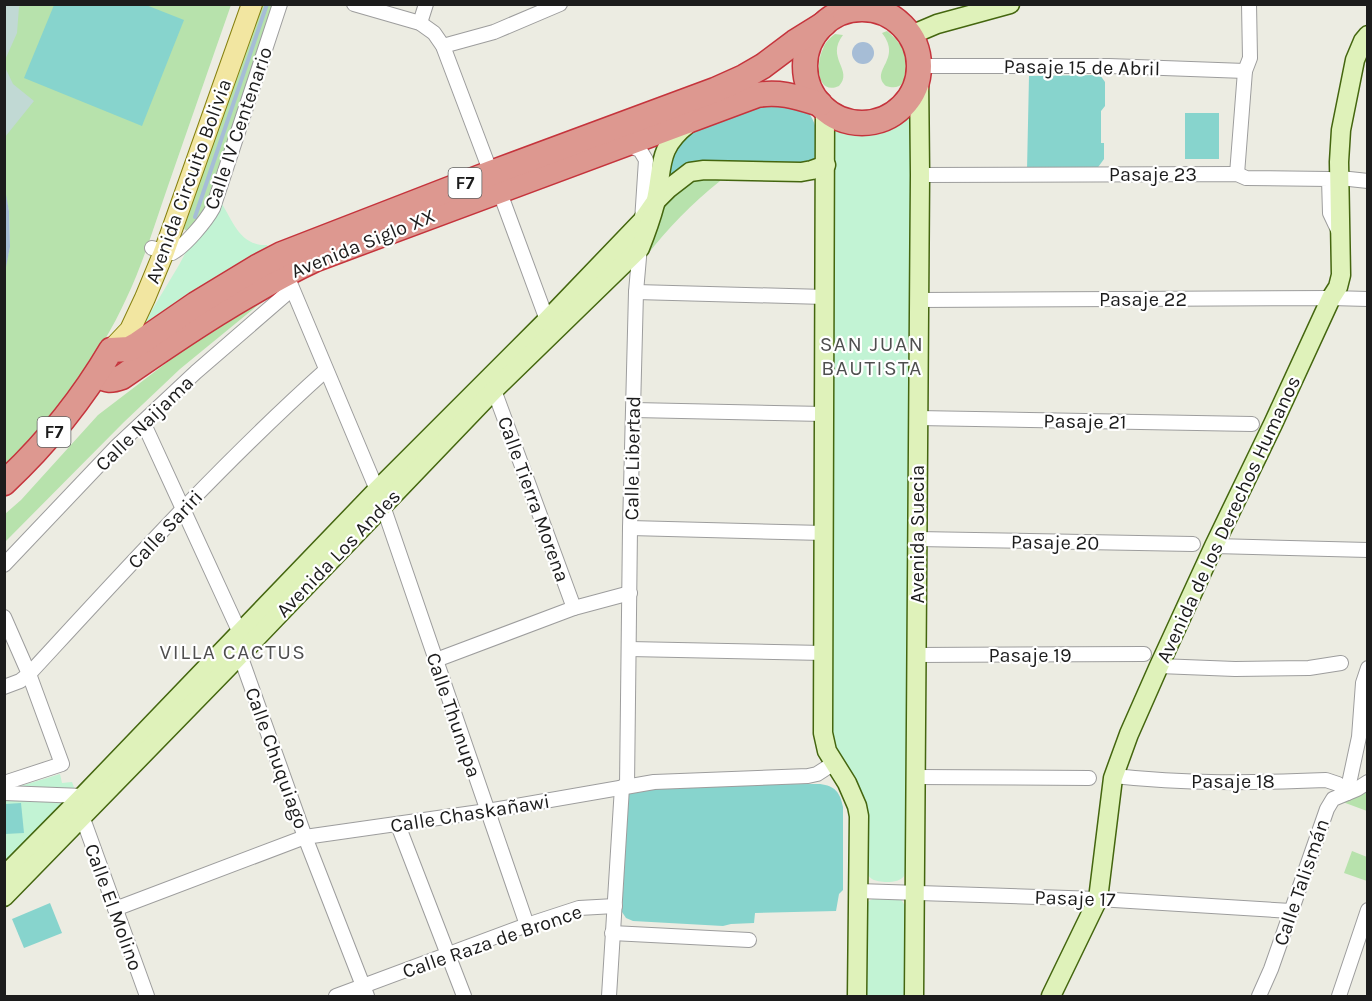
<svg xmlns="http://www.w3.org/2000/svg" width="1372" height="1001" font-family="Karla,sans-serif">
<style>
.grass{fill:#b7e2ac}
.wetland{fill:#c1d9d4}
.park{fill:#c2f3d4}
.pitch{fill:#87d4cd}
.water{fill:#a6bdd6}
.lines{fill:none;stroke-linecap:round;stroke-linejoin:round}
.stream{stroke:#a6bdd6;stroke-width:4}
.street-casing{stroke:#9d9d9d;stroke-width:16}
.secondary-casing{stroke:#44660f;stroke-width:21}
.primary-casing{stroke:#85800e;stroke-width:22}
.highway-casing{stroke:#c5343c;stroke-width:27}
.street{stroke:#fff;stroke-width:14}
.secondary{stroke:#dff2ba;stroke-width:18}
.primary{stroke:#f2e6a1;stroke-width:20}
.highway{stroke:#dd9890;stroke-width:24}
.labels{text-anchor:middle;stroke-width:4.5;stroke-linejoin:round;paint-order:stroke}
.shield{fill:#fff;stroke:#606060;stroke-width:1.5}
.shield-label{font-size:18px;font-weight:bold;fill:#1c1c1c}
.street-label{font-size:20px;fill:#1c1c1c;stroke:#fff}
.neighbourhood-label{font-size:21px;letter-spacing:1.5px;fill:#4f4f4f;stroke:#fff}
</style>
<rect width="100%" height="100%" fill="#ecece2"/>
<!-- grass -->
<g class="grass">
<path d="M5,5H231C210,65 189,125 168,186C155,223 144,261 127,297C99,359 53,419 5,466L4,272L10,247L9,211L4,189Z"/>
<path d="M260,5H275L209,204L188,231L185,230L184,228Z"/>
<path d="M887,31C893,36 899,42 903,49C910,64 910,94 886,86C869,70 903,60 882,33Z"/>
<path d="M835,34L843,35C825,58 854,70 839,86C816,96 816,62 823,49C825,42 830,38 835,34Z"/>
<path d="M719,174L720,181C691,204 666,230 644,259L664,203L694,177Z"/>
<path d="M269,296L180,369L124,422L5,542V514L21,500L98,415L195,341Z"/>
<path d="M1367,790V811L1340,801Z"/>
<path d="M1352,851L1367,857V881L1344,873Z"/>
</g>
<!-- wetland -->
<g class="wetland">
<path d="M5,4L21,5L19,7L17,33L5,60Z"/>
<path d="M4,65L13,84L34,101L5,137Z"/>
</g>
<!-- park -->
<g class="park">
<path d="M914,109L906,861C906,866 906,872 904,876C899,884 879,883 872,879C868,876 868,874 865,871L841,761L834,744L831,728L835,129C843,130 851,132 858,133C881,135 897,123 914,109Z"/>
<path d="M220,201C233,220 239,246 267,245L271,253L140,330L179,265L188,248L199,236L209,228Z"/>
<path d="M60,774L62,783L72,782L75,790L14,788Z"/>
<path d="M5,798L59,799L61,802L60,806L5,861Z"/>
<path d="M876,897L901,899L905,906V996H865L866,905L869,901Z"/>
</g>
<!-- pitch -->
<g class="pitch">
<path d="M54,5H146L184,20L142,126L24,78Z"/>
<path d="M1100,75L1105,82V106L1101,111V143H1104V159L1096,170H1027L1029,76Z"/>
<path d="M753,104C764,104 787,103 797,105C817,110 824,148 811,163L664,184L666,164L686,133Z"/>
<rect x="1185" y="113" width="34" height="46"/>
<path d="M820,784C835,786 840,792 843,807V890L839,894L836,911L755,913L754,923L731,924L723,926L633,921L626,918L622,912L628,792L658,785Z"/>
<path d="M21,803L24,833L5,834V804Z"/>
<path d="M50,903L62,933L24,948L12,919Z"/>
</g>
<!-- water -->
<g class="water">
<circle cx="863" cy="53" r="11"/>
<path d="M5,189L9,211L10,247L5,272Z"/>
</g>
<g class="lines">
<!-- stream -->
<path class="stream" d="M195,217L267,4"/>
<!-- street casing -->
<g class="street-casing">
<g id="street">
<path d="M354,4L420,23L434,33L443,46L491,173"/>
<path d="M420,23L426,4"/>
<path d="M443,46L494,32L560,4"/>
<path d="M919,66H1109L1245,71"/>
<path d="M625,144L640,150L646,160L642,221"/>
<path d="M1237,174L1245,71L1250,58L1249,4"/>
<path d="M920,175L1237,174L1246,178L1329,179L1330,213L1338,230"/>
<path d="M1340,178L1368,181"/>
<path d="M499,190L547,320"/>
<path d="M152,248L172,253C185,246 206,221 213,208L280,4"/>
<path d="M290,283L377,490"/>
<path d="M636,292L825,297"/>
<path d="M919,300L1331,298L1368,299"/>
<path d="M494,390L574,608"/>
<path d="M634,410L824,414"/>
<path d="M918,418L1252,424"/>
<path d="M143,422L240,633V655L305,837L367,996"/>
<path d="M383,506L527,925"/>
<path d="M630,528L824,533"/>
<path d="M917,539L1193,544"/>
<path d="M1214,546L1368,550"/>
<path d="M4,565L117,446L196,372L292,289"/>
<path d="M4,617L29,674L62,764L4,783"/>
<path d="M629,649L823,653"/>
<path d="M916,655L1144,654"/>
<path d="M436,660L574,608L630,593"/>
<path d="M1159,666L1235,669L1309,668L1341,663"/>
<path d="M4,687L20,681L29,674C125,570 220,465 326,370"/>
<path d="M1114,776C1185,784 1255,783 1326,780L1338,784L1347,793"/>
<path d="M916,777L1089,778"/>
<path d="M627,786L630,528L636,292L640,246"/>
<path d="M4,793L83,796"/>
<path d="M1347,793L1359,737L1363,683L1368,668"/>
<path d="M82,816L147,996"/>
<path d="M398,825L464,996"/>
<path d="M858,891L1098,899L1291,911"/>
<path d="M115,909L305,837L487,811L654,782L808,776L817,774L834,763"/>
<path d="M612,933L749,940"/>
<path d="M336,996L527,925L579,908L615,906"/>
<path d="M609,996L622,787"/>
<path d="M1259,996L1271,969L1327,809L1333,799L1357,789L1368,782"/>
<path d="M1339,996L1368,910"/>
</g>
</g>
<!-- secondary casing -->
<g class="secondary-casing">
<g id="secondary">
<path d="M911,35L937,24L1010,4"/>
<path d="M825,109L823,733L827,751L847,783L857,806L859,816L857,996"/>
<path d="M4,876L83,796L377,490L547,320L642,221L656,201L668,189L690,172L704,170L801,172L812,170L826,165"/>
<path d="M4,897L240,655L494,390L640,248C646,233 651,219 655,204C664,168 655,150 688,124"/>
<path d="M914,996L920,175L919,71"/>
<path d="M1051,996L1098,899L1113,778L1129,734L1159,666L1214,546L1273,424L1331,298L1338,287L1341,275L1339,162L1341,130L1355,60L1363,41L1368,35"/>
</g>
</g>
<!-- primary casing -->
<g class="primary-casing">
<path id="primary" d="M111,350L130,330L145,298L164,252L252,4"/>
</g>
<!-- highway casing -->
<g class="highway-casing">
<g id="highway">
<circle cx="862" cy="66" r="57"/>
<path d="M97,375C107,381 111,381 122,377C184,334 248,291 316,259L757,95C780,91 797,97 820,104"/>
<path d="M4,483C48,442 81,401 111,350L129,349L138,344L196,304L257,267L282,254L491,173L715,90L744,77L763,66L795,42L824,24"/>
</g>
</g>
<!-- street -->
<use href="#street" class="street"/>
<!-- secondary -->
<use href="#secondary" class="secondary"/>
<!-- primary -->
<use href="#primary" class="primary"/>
<!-- highway -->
<use href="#highway" class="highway"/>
</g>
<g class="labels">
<!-- shield labels -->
<g class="shield">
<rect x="448.5" y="168" width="33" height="30" rx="4.5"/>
<rect x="37.5" y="417" width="33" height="30" rx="4.5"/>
</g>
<g class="shield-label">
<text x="465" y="189">F7</text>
<text x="54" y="438">F7</text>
</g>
<!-- street labels -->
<g class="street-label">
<text transform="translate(1082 67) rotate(1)" y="7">Pasaje 15 de Abril</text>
<text transform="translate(238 128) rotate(-71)" y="7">Calle IV Centenario</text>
<text x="1153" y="181">Pasaje 23</text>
<text transform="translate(188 181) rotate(-70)" y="7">Avenida Circuito Bolivia</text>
<text transform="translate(363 243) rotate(-22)" y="7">Avenida Siglo XX</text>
<text x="1143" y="306">Pasaje 22</text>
<text transform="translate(1085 421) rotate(1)" y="7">Pasaje 21</text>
<text transform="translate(144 423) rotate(-44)" y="7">Calle Naijama</text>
<text transform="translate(632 458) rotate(-89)" y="7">Calle Libertad</text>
<text transform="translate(534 499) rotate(70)" y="7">Calle Tierra Morena</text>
<text transform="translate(1228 519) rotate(-65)" y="7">Avenida de los Derechos Humanos</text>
<text transform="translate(165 529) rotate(-47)" y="7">Calle Sariri</text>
<text transform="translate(917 534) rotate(-90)" y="7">Avenida Suecia</text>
<text transform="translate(1055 542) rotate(1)" y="7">Pasaje 20</text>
<text transform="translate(338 553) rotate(-46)" y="7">Avenida Los Andes</text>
<text x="1030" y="662">Pasaje 19</text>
<text transform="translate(454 715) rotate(71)" y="7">Calle Thunupa</text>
<text transform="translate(277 758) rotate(70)" y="7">Calle Chuquiago</text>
<text x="1233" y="788">Pasaje 18</text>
<text transform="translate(470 813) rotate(-9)" y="7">Calle Chaskañawi</text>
<text transform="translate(1301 882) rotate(-71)" y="7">Calle Talismán</text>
<text transform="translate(1075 898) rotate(2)" y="7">Pasaje 17</text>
<text transform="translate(114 907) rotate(70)" y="7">Calle El Molino</text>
<text transform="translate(492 941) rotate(-19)" y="7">Calle Raza de Bronce</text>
</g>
<!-- neighbourhood labels -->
<g class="neighbourhood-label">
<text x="872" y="351">SAN JUAN<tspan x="872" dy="24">BAUTISTA</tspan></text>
<text x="233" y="659">VILLA CACTUS</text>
</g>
</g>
<!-- border -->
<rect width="1372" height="1001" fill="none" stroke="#1c1c1c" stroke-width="12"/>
</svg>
